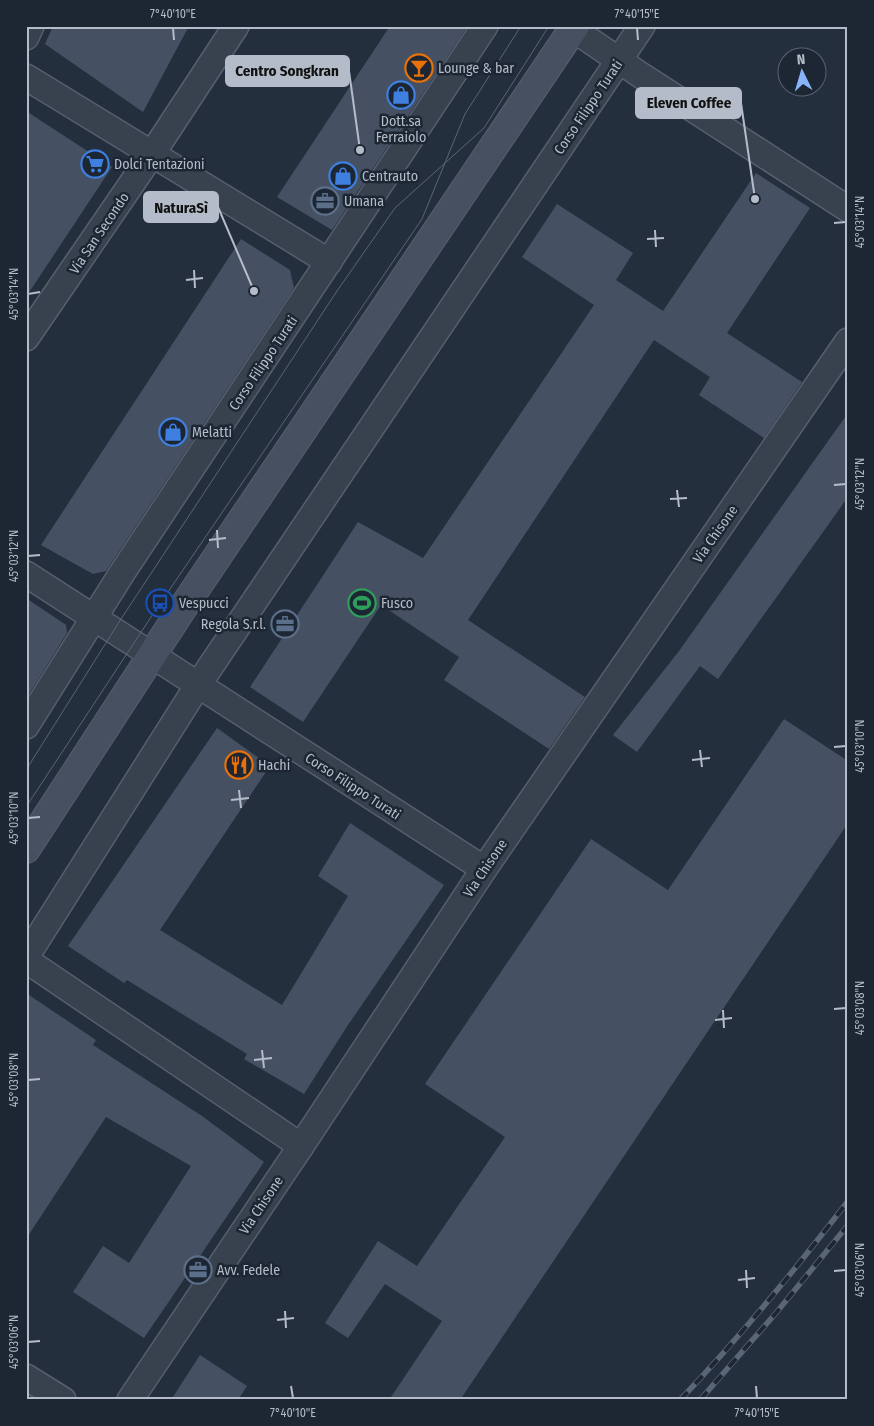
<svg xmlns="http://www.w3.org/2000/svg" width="874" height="1426" font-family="'Fira Sans Condensed',sans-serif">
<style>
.building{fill:#455162}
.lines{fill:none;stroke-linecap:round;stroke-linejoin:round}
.minor-casing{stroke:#565f6c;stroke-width:28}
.secondary-casing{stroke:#565f6c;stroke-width:30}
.minor{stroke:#38414e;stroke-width:25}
.secondary{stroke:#465061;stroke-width:28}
.tram{stroke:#5a6575;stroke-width:1}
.rail-casing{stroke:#5a6575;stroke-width:5.5}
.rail{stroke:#1d2633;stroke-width:4;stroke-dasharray:11;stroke-linecap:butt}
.ticks{fill:none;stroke:#b4bcc9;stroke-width:2}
.labels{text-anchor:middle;stroke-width:5;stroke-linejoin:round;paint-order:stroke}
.poi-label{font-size:14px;fill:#b4bcc9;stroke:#1d2633;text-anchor:start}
.street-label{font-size:14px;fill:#b4bcc9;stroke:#1d2633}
.leader{fill:none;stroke:#b4bcc9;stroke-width:2}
.callout-dot{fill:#b4bcc9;stroke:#1d2633;stroke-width:2}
.callout{fill:#b4bcc9;stroke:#b4bcc9;stroke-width:2}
.callout-label{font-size:15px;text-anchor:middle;font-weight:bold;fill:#111}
.neatline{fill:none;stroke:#b4bcc9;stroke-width:2}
.ticks-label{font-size:12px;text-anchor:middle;fill:#b4bcc9}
</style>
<rect width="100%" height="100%" fill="#242f3e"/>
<!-- building -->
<g class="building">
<path d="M53,26H189L143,112L45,44Z"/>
<path d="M390,26H468L332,230L277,197Z"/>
<path d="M26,111L112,167L26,297Z"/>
<path d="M756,173L810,208L727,333L802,382L764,438L699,395L710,377L654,340L468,620L585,697L549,749L444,680L459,657L381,605L303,722L250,687L358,522L423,558L594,305L522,257L557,204L633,253L616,280L663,311Z"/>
<path d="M241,239L290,270L294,288L106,571L93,574L41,545Z"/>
<path d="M848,413V497L718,679L700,666L637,752L613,735L679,651Z"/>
<path d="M26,598L66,625L67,633L26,699Z"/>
<path d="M784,719L848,761V823L460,1400H389L442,1321L385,1284L348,1338L325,1323L378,1241L417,1266L505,1137L425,1084L591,839L668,890Z"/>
<path d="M217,728L270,766L160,930L282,1005L348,896L318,876L350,823L444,885L346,1028L304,1094L244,1059L247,1054L127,980L124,983L68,946Z"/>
<path d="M26,993L96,1040L93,1045L202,1116L264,1162L144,1338L73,1292L103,1246L129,1263L191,1166L106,1117L26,1239Z"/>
<path d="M200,1355L247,1386L238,1400H171Z"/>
</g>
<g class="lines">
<!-- minor casing -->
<g class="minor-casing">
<g id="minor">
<path d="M573,29L642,76L848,209"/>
<path d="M26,37L31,26"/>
<path d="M26,77L329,262"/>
<path d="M26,338L152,154L236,26"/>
<path d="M26,574L484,869"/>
<path d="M26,726L122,573L485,26"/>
<path d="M26,957L198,685L642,26"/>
<path d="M26,960L301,1146"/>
<path d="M26,1377L63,1400"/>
<path d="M130,1400L301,1146L484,869L848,341"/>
</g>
</g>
<!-- secondary casing -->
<g class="secondary-casing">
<path id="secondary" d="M26,849L180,612L575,26"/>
</g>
<!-- minor -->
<use href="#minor" class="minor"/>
<!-- secondary -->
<use href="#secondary" class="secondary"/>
<!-- tram -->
<g class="tram">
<path d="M26,770L121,619L337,291L395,208L484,128L549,26"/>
<path d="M26,807L155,611L422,219L465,114L521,26"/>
</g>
<!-- rail casing -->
<g class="rail-casing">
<g id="rail">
<path d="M680,1400C740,1337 795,1270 848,1201"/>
<path d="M700,1400L776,1313L848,1225"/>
</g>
</g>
<!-- rail -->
<use href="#rail" class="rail"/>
</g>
<!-- ticks -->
<path class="ticks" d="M173,28L174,40M637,28L638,40M834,223L846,222M655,230L656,247M647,239L664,238M194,270L195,288M186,280L203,278M28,294L40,292M834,485L846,484M677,490L679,507M670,499L687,498M217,530L218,548M209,540L226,538M28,556L40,555M834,747L846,746M700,750L702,767M692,760L710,758M239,790L241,808M231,800L249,798M28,818L40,817M834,1009L846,1008M723,1010L724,1028M715,1020L732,1018M262,1050L264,1068M254,1060L272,1058M28,1080L40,1079M746,1270L747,1288M834,1271L846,1270M738,1280L755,1278M285,1311L286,1328M277,1320L294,1318M28,1342L40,1341M291,1386L293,1398M756,1386L757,1398"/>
<!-- icons -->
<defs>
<g id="bar-ring" transform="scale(1.4375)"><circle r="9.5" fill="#1d2633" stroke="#e8710a" stroke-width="1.5"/><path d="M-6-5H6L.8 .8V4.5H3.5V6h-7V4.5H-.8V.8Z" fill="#e8710a"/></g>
<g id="shop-ring" transform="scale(1.4375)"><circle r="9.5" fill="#1d2633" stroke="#3f7fe0" stroke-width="1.5"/><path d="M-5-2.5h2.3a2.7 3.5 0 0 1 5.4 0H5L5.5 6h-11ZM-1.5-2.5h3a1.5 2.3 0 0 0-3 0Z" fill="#3f7fe0"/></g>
<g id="supermarket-ring" transform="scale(1.4375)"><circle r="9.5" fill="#1d2633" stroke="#3f7fe0" stroke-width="1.5"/><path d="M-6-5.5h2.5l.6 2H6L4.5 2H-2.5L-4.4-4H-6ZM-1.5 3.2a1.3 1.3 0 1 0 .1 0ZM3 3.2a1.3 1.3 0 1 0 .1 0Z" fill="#3f7fe0"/></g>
<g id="office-ring" transform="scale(1.4375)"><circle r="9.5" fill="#1d2633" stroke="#5c6f8a" stroke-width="1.5"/><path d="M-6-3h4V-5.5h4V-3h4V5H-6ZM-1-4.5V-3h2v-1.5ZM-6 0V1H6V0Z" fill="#5c6f8a"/></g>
<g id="bus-ring" transform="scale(1.4375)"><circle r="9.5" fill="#1d2633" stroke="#1a4fb4" stroke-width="1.5"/><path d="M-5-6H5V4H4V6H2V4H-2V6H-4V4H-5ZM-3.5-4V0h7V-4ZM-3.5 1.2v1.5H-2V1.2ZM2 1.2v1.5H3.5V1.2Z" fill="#1a4fb4"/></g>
<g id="stadium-ring" transform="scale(1.4375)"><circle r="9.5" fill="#1d2633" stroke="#2e9e5b" stroke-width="1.5"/><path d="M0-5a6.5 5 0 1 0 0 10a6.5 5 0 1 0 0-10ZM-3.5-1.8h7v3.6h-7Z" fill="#2e9e5b"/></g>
<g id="restaurant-ring" transform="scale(1.4375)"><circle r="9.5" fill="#1d2633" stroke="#e8710a" stroke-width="1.5"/><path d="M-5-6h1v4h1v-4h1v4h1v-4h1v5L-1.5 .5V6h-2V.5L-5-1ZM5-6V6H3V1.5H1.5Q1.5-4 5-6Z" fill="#e8710a"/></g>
</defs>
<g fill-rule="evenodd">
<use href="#bar-ring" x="419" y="68"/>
<use href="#shop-ring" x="401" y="95"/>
<use href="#supermarket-ring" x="95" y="164"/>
<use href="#shop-ring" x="343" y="176"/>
<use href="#office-ring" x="325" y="201"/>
<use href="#shop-ring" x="173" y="432"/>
<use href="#bus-ring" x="160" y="603"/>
<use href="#stadium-ring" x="362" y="603"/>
<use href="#office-ring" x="285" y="624"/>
<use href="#restaurant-ring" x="239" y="765"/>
<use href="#office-ring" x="198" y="1270"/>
</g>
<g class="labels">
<!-- poi labels -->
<g class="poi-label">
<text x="438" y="73">Lounge &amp; bar</text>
<text x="401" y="126" text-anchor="middle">Dott.sa<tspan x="401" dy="16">Ferraiolo</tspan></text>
<text x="114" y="169">Dolci Tentazioni</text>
<text x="362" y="181">Centrauto</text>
<text x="344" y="206">Umana</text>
<text x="192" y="437">Melatti</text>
<text x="179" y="608">Vespucci</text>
<text x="381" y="608">Fusco</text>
<text x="266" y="629" text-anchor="end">Regola S.r.l.</text>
<text x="258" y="770">Hachi</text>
<text x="217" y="1275">Avv. Fedele</text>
</g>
<!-- street labels -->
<g class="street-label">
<text transform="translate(588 107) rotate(-56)" y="5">Corso Filippo Turati</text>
<text transform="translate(99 233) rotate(-56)" y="5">Via San Secondo</text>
<text transform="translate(263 363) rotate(-56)" y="5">Corso Filippo Turati</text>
<text transform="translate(715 534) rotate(-55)" y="5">Via Chisone</text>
<text transform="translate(353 786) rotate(33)" y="5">Corso Filippo Turati</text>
<text transform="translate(485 868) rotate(-56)" y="5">Via Chisone</text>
<text transform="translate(261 1205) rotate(-56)" y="5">Via Chisone</text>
</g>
</g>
<!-- callouts -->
<path class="leader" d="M360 150L349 71M755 199L741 103M254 291L218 207"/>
<g class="callout-dot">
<circle cx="360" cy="150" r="5"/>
<circle cx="755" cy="199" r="5"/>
<circle cx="254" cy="291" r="5"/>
</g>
<g class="callout">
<rect x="226" y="56" width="123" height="30" rx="5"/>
<rect x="636" y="88" width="105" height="30" rx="5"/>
<rect x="144" y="192" width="74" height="30" rx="5"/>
</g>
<g class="callout-label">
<text x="287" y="76">Centro Songkran</text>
<text x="689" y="108">Eleven Coffee</text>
<text x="181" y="213">NaturaSì</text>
</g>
<!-- border -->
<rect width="874" height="1426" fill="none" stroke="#1d2633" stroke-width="55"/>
<!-- north arrow -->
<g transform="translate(802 72) rotate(355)"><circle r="24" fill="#1d2633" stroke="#59626f"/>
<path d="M0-4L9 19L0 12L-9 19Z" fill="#8ab4f8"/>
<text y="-8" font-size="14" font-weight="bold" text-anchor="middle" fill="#b4bcc9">N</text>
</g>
<rect x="28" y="28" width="818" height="1370" class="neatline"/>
<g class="ticks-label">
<text x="173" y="18">7°40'10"E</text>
<text x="637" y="18">7°40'15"E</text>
<text transform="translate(860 222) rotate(-90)" y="4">45°03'14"N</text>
<text transform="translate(14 294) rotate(-90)" y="4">45°03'14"N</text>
<text transform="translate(860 484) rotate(-90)" y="4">45°03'12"N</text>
<text transform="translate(14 556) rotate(-90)" y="4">45°03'12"N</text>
<text transform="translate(860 746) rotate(-90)" y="4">45°03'10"N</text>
<text transform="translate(14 818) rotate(-90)" y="4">45°03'10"N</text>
<text transform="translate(860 1008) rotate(-90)" y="4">45°03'08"N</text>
<text transform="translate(14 1080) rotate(-90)" y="4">45°03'08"N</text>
<text transform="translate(860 1270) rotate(-90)" y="4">45°03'06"N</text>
<text transform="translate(14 1342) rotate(-90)" y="4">45°03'06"N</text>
<text x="293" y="1417">7°40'10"E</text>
<text x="757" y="1417">7°40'15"E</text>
</g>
</svg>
